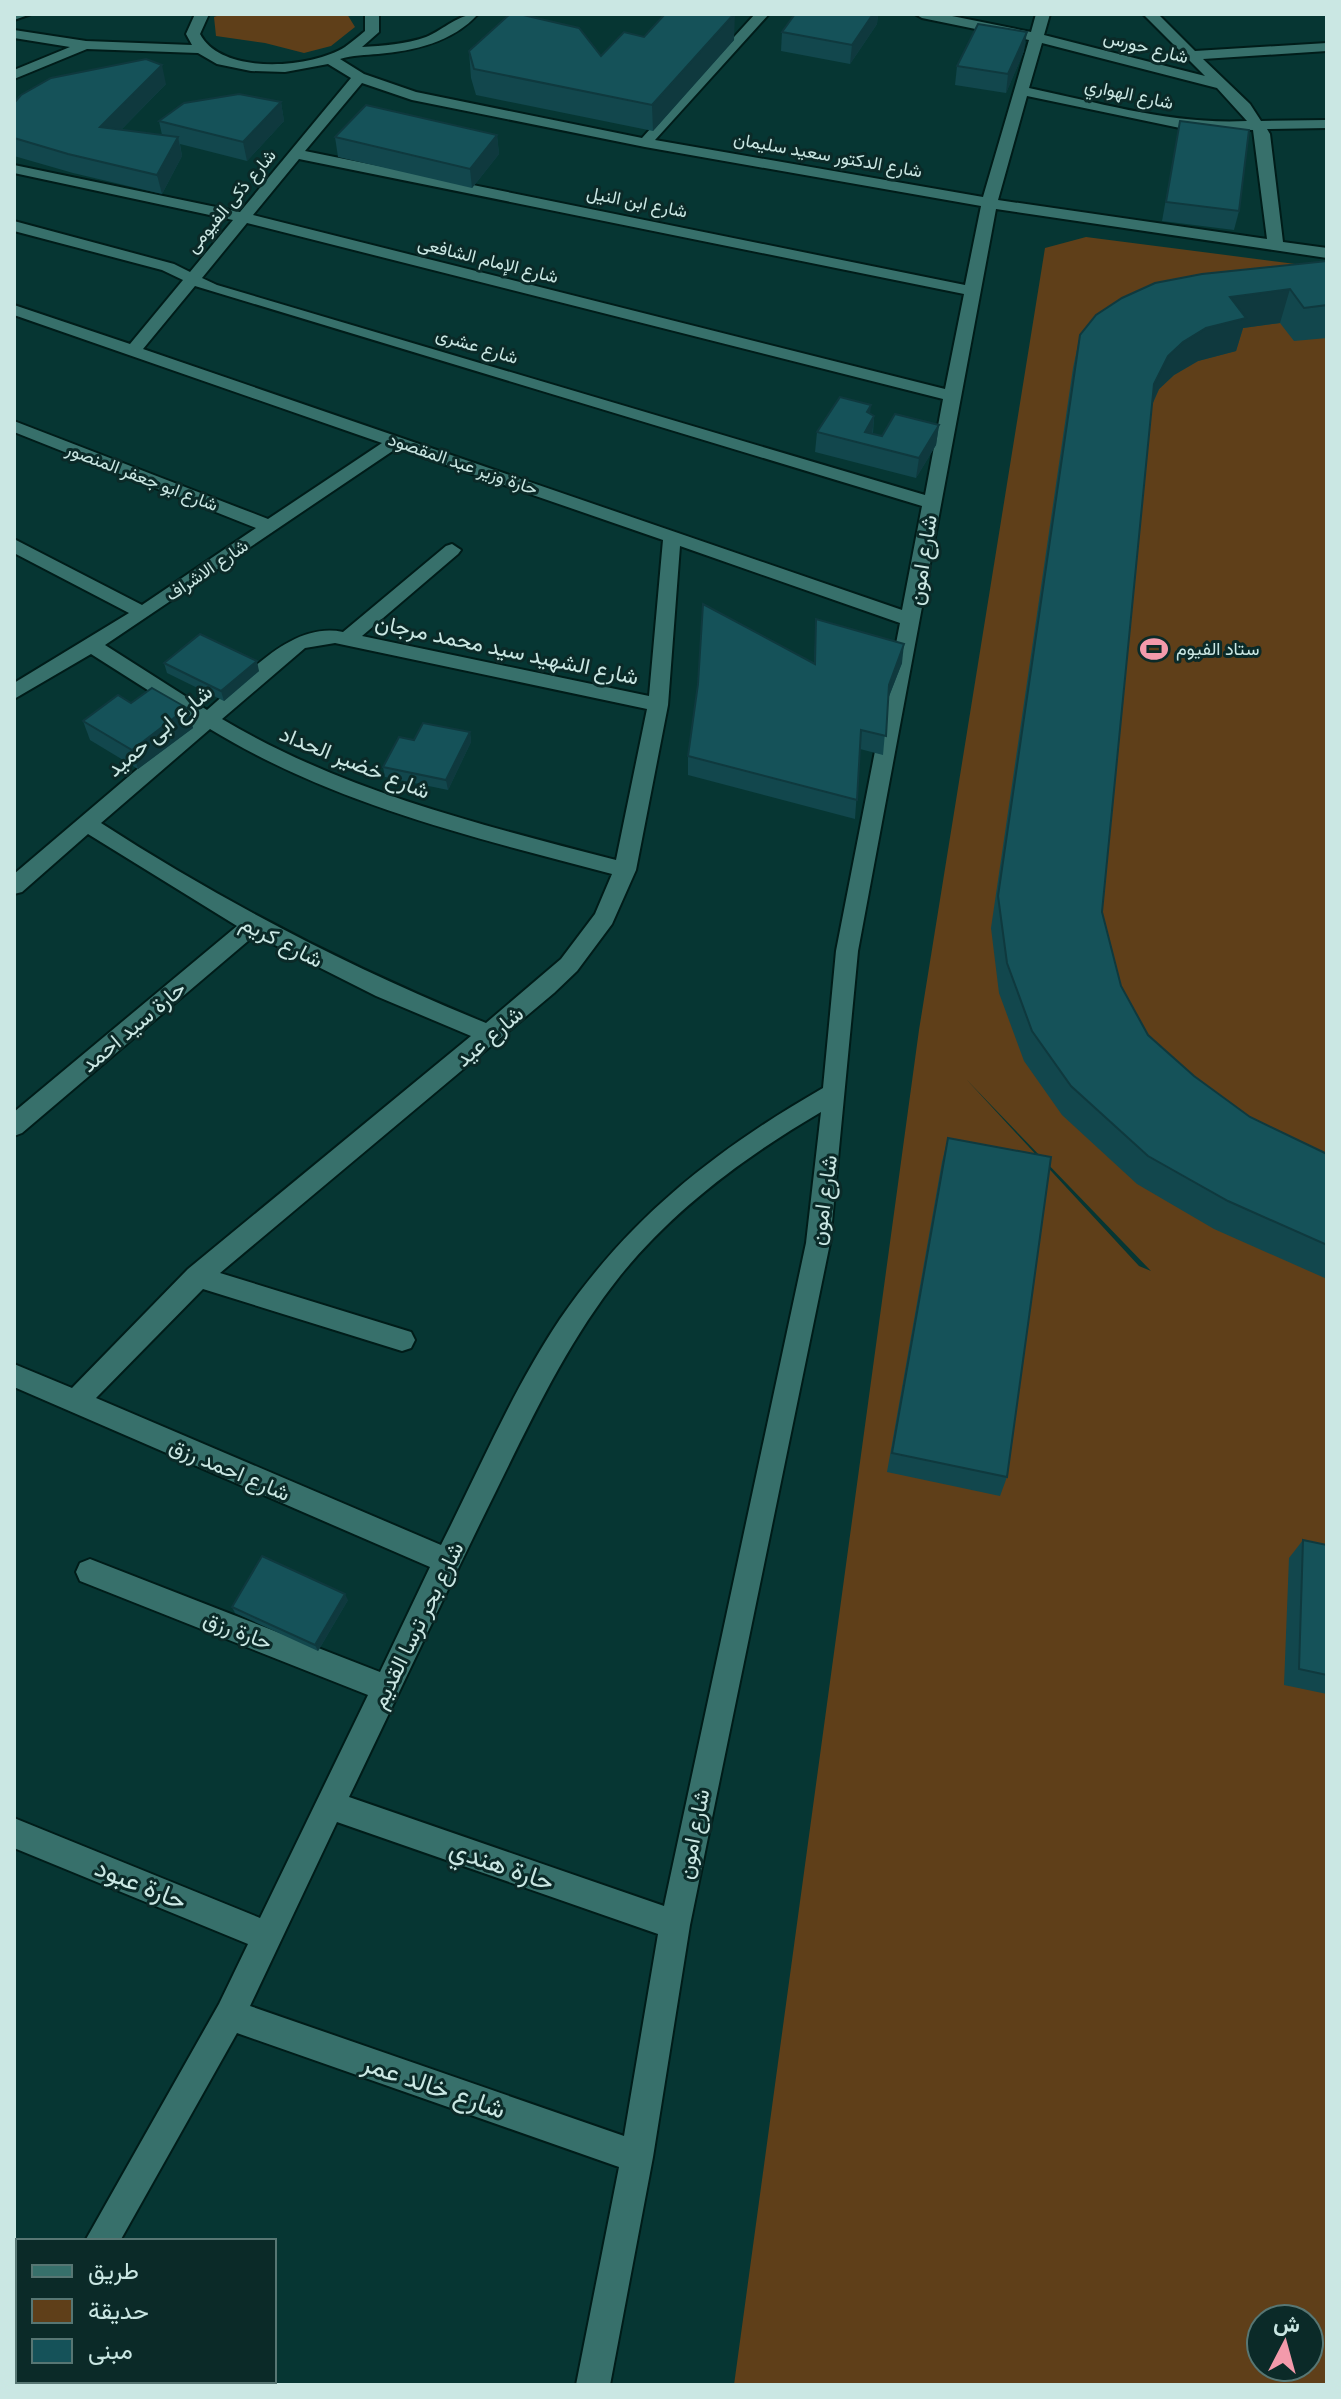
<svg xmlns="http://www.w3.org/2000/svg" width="1341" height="2399" font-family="Roboto,Vazirmatn,sans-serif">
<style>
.green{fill:#5f3f19;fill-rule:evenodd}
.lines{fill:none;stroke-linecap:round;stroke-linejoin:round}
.minor-casing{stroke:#001c19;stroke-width:4}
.minor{fill:#37706b;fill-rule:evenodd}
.wall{fill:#12474d}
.shaded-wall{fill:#0f393e}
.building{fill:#155259;stroke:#0f393e;stroke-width:2}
.labels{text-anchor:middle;stroke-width:6;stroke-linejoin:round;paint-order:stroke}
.far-street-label{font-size:18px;fill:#cae7e3;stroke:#0b2a28}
.far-poi-label{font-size:18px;fill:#cae7e3;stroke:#0b2a28;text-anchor:start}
.street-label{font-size:22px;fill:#cae7e3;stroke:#0b2a28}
.near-street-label{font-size:26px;fill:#cae7e3;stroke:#0b2a28}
</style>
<rect width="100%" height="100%" fill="#063633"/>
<!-- green -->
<g class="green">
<path d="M222,14H347L355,27L331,46L304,53L265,43L216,36L214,17Z"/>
<path d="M1086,237L1327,268V2385H734L919,1030L1045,248ZM966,1079L1151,1271L1139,1266ZM1261,2319H1309V2367H1261Z"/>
</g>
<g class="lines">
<!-- minor casing -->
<g class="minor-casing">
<g id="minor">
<path d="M14,14H31L14,20Z"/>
<path d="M195,14H209L200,34C221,75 310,69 345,47C352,42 359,36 365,31V14H379V32L362,47C383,46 406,44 426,37C445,29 458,14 478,14C453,42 414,51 378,54C366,55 352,55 340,59L364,74L416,92L642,138L755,14H769L655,140L983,197L1029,40L922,18L915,14H942L1031,32L1036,14H1050L1044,35L1205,76L1143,14H1158L1195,51L1327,43V51L1203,59L1250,104L1261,121L1327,120V128L1267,129L1270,134L1283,242L1327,248V258L996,209L858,951L830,1243L690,1925L653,2157L610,2385H576L619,2167L237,2033L120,2241H85L219,2004L248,1944L14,1848V1818L260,1918L368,1695L80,1581L76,1572L80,1563L90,1559L380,1672L430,1567L14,1387V1364L72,1388L188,1269L471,1036L376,996L255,935L22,1133L14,1136V1112L237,926L88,834L22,892L14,894V874L195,720L91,654L14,699V683L129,613L14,553V539L142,605L256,528L14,432V421L268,519L382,443L14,315V305L130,344L183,280L162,270L14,231V221L174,264L190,272L233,220L14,173V165L240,212L351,78L328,64L285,72L251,71L217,64L198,53L87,49L14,79V70L70,47L14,38V30L86,41L192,45L186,34ZM1042,43L1217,88L1247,121C1173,125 1101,103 1029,88ZM362,83L412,100L645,147L981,206L965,285L305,151ZM1027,96L1180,128L1253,130L1267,239L998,200ZM299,159L964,294L945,389L253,215ZM247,223L943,399L925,495L217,285L202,278ZM195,286L922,506L902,610L143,349ZM397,448L663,540L649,696L362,636L458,554L461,550L452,544L446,546L343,632C290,621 245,678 207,710L105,645ZM680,546L900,623L836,951L823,1088C717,1149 630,1217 560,1319C513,1389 479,1470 441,1545L96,1398L203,1289L402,1351L411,1348L415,1340L411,1332L220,1273L554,993L577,971L612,924L636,870L668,705ZM335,643L647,709L616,860C479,824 345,792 222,719L305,648ZM210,729C335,805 473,837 612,874L595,914L561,959L486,1023C351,968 223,902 101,823ZM821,1112L806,1243L664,1906L349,1797C398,1695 446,1592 496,1491C533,1416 568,1341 620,1276C675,1208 746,1156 821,1112ZM337,1822L658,1934L624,2136L250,2006Z"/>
<path d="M14,2254L18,2255V2289L14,2288Z"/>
<path d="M18,2371V2381H48L47,2385H14Z"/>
<path d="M70,2381H111L112,2385H71Z"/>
</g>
</g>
<!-- minor -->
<use href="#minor" class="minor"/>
</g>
<!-- wall -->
<g class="wall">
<path d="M795,14H878L877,24L850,64L781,51L782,32Z"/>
<path d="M644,37L734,40L653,131L476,95L471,78L469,51L601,56Z"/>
<path d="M1024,51L1006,93L955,85L957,66Z"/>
<path d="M166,84L121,130L162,135L159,121L281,102L284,121L247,161L180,144L182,156L162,194L73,173L14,156V103Z"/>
<path d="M1180,121L1239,211L1234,230L1162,221Z"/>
<path d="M497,135L499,154L472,188L338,157L335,137Z"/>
<path d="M1327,261V338L1294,341L1280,323L1243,328L1236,351L1198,361L1174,375L1159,389L1152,405L1102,912L1121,986L1148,1035L1194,1076L1250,1117L1327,1154V1279L1214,1229L1137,1184L1062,1115L1024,1061L999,993L991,928L1073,368L1080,335Z"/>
<path d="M870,414L874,416L873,434L882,436L939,425L936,445L916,478L815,452L817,432Z"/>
<path d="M816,619L902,663L888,699L883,755L860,749L855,819L688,775V756L814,664Z"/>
<path d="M164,663L259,671L224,701L167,673Z"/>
<path d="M131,703L187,708L193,728L138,769L90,740L83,721Z"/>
<path d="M470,732L471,742L448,790L385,777L383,767Z"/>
<path d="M948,1138L1007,1477L1000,1496L887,1472L942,1162Z"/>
<path d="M1303,1540L1327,1545V1694L1284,1685L1289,1558Z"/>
<path d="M348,1600L318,1651L235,1613L232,1607Z"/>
</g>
<!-- shaded-wall -->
<g class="shaded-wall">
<path d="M735,14L734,40L653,131L652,105Z"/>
<path d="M873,14H878L877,24L850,64L852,45Z"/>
<path d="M1027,32L1024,51L1006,93L1008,74Z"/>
<path d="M162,65L166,84L105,146L100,127Z"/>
<path d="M281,102L284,121L247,161L243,142Z"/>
<path d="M497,135L499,154L472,188L470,169Z"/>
<path d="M178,137L182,156L162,194L157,175Z"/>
<path d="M1290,289L1280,323L1243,328L1236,351L1198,361L1174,375L1159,389L1146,418L1154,384L1168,356L1230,297Z"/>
<path d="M871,405L869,424L874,416L872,436L863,444L867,412Z"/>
<path d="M939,425L936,445L916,478L919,458Z"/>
<path d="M904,644L902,663L886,704L889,685Z"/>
<path d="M257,661L259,671L224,701L221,691Z"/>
<path d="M187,708L193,728L138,769L132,750Z"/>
<path d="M470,732L471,742L448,790L446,780Z"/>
<path d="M345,1594L348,1600L318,1651L315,1645Z"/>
</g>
<!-- building -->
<g class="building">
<path d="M510,14H519L579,28L601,56L624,32L644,37L665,14H734L652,105L474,69L469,51Z"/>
<path d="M795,14H873L852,45L782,32Z"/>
<path d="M978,24L1027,32L1008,74L957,66Z"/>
<path d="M146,59L162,65L100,127L178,137L157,175L68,154L14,138V103L21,95L51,78Z"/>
<path d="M239,94L281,102L243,142L159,121L184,103Z"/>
<path d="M366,105L497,135L470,169L335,137Z"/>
<path d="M1180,121L1249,130L1239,211L1166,202Z"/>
<path d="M1327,261V305L1304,308L1290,289L1230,297L1246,318L1206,328L1183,342L1168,356L1154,384L1102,912L1121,986L1148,1035L1194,1076L1250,1117L1327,1154V1245L1228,1201L1148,1156L1071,1086L1032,1031L1007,963L998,896L1080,335L1096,315L1122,298L1155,283L1202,274Z"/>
<path d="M840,397L871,405L867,412L874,416L865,432L882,436L895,414L939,425L919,458L817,432Z"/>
<path d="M703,604L815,664L816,619L904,644L889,685L886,736L861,730L857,800L688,756L698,684Z"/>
<path d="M200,634L257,661L221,691L164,663Z"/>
<path d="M152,688L187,708L132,750L83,721L118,695L131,703Z"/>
<path d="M423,723L470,732L446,780L383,767L399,737L414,740Z"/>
<path d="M948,1138L1051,1157L1007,1477L892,1453Z"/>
<path d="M1303,1540L1327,1545V1675L1299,1669Z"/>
<path d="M262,1556L345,1594L315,1645L232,1607Z"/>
</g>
<!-- icons -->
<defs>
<g id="stadium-bare" transform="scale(2.16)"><path d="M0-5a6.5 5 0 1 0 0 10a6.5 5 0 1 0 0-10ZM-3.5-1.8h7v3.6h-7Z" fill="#f39aab" stroke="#0b2a28" stroke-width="2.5" paint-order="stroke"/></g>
</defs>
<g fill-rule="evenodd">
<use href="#stadium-bare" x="1154" y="649"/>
</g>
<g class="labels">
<!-- far-street labels -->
<g class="far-street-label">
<text transform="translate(1146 47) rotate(14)" y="6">شارع حورس</text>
<text transform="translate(1129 94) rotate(12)" y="6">شارع الهواري</text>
<text transform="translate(828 155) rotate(10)" y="6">شارع الدكتور سعيد سليمان</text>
<text transform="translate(231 201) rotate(-50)" y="6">شارع ذكى الفيومى</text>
<text transform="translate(637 202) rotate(11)" y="6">شارع ابن النيل</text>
<text transform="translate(488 260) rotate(14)" y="6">شارع الإمام الشافعى</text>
<text transform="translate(477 346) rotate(17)" y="6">شارع عشرى</text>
<text transform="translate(463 464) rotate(19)" y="6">حارة وزير عبد المقصود</text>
<text transform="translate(142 477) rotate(21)" y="6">شارع ابو جعفر المنصور</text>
<text transform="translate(207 570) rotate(-34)" y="6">شارع الاشراف</text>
</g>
<!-- far-poi labels -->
<g class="far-poi-label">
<text x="1176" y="655">ستاد الفيوم</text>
</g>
<!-- street labels -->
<g class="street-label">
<text transform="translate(922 560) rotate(-81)" y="8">شارع امون</text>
<text transform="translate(507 649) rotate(12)" y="8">شارع الشهيد سيد محمد مرجان</text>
<text transform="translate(159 730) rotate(-40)" y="8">شارع ابى حميد</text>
<text transform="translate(355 762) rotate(22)" y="8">شارع خضير الحداد</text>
<text transform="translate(282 941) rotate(27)" y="8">شارع كريم</text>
<text transform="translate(133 1026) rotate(-40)" y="8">حارة سيد احمد</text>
<text transform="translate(489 1036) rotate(-40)" y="8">شارع عيد</text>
<text transform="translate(823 1200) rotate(-82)" y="8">شارع امون</text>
<text transform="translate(230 1469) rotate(23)" y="8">شارع احمد رزق</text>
<text transform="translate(417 1625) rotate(-64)" y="8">شارع بحر ترسا القديم</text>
<text transform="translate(238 1630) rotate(21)" y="8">حارة رزق</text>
<text transform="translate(693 1834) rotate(-79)" y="8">شارع امون</text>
</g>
<!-- near-street labels -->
<g class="near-street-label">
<text transform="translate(502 1865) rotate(19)" y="9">حارة هندي</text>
<text transform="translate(141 1884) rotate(22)" y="9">حارة عبود</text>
<text transform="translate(434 2086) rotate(19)" y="9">شارع خالد عمر</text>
</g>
</g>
<!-- border -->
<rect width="1341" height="2399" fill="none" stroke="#cae7e3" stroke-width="32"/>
<!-- legend -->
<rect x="16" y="2239" width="260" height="144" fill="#0b2a28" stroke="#577673" stroke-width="2"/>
<rect x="32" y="2265" width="40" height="12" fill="#37706b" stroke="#577673" stroke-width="2"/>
<text x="88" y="2279" font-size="24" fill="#cae7e3">طريق</text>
<rect x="32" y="2299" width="40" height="24" fill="#5f3f19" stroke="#577673" stroke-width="2"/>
<text x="88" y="2319" font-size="24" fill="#cae7e3">حديقة</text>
<rect x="32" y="2339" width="40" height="24" fill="#155259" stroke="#577673" stroke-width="2"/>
<text x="88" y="2359" font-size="24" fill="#cae7e3">مبنى</text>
<!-- north arrow -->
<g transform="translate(1285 2343) rotate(6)"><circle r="38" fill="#0b2a28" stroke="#577673" stroke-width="2"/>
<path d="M0-6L14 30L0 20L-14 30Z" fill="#f39aab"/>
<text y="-12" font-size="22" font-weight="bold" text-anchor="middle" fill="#cae7e3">ش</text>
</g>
</svg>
